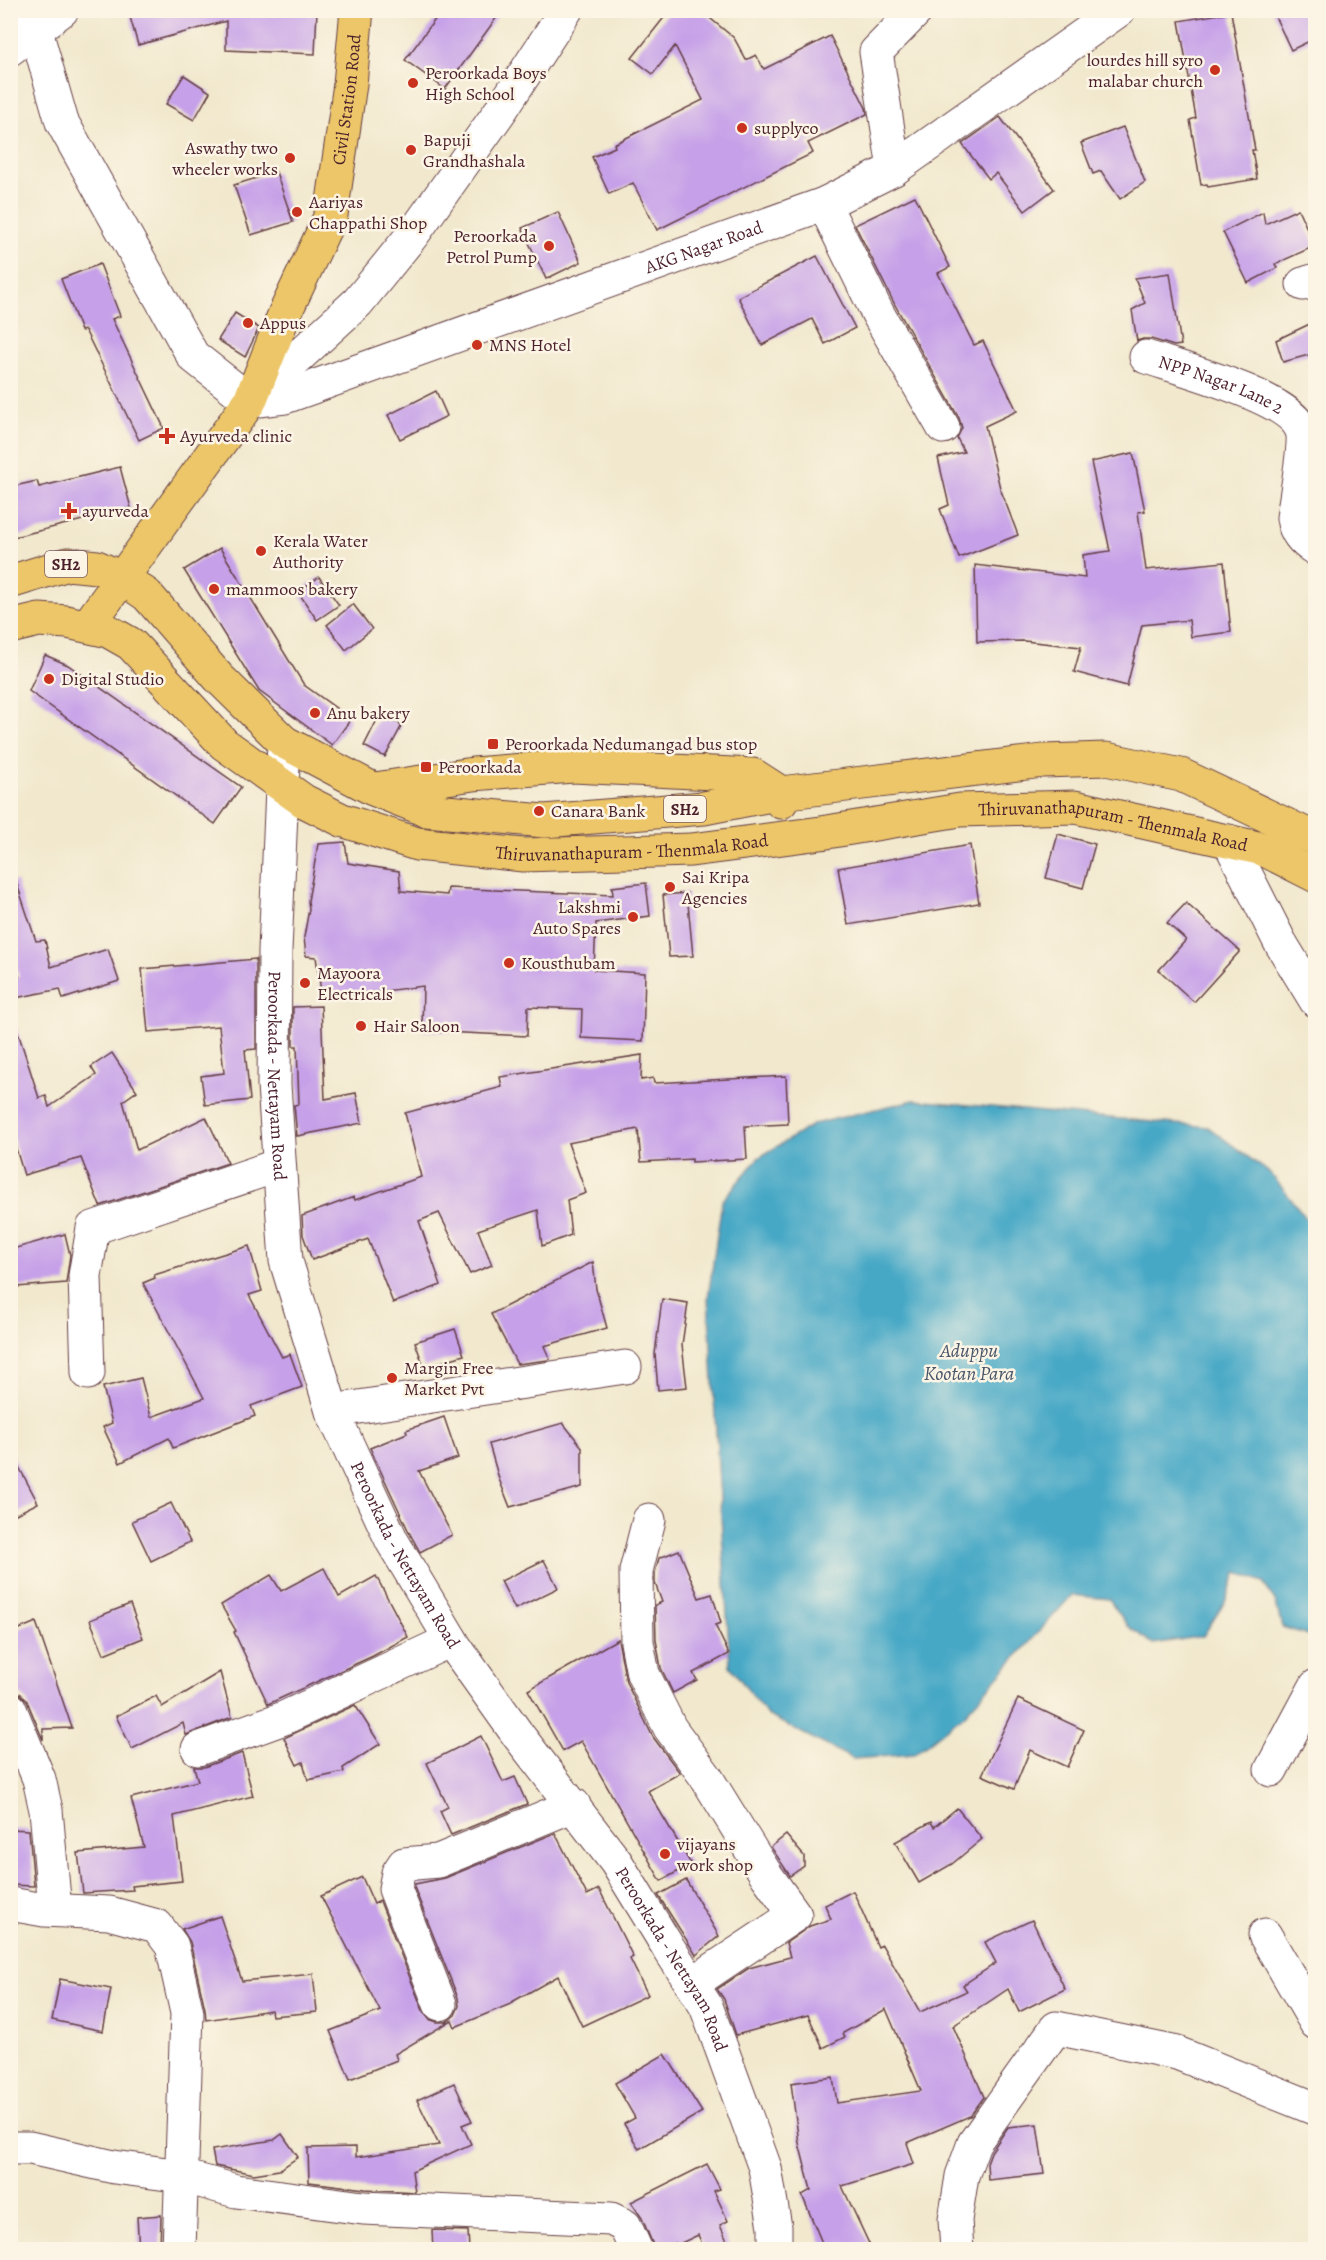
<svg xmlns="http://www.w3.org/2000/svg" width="1326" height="2260" font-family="Alegreya,serif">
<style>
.water{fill:#47a8c6;stroke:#486478;stroke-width:1.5}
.building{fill:#c6a0e8}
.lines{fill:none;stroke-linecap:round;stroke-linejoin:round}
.minor-casing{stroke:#633d43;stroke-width:35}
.major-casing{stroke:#633d43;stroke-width:35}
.minor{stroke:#fff;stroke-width:33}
.major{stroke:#ecc669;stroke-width:33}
.poi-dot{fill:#c8321e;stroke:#fcf5e5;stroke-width:2}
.labels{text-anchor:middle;stroke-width:5;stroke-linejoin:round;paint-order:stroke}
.shield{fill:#fcf5e5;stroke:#7f5f63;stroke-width:1.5}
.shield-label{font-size:16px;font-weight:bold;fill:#4a1f2b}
.poi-label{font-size:18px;fill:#4a1f2b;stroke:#fcf5e5;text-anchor:start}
.street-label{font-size:18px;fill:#4a1f2b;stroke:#fcf5e5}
.water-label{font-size:20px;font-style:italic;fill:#495669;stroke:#fcf5e5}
</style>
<rect width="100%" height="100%" fill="#fcf5e5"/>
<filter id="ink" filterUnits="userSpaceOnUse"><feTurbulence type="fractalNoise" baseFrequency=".0167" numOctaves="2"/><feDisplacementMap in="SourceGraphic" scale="12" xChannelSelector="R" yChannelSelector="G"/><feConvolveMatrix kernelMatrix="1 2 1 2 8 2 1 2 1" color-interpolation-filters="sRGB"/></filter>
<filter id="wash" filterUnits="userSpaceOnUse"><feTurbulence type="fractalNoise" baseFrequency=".008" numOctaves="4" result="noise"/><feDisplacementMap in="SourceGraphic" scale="24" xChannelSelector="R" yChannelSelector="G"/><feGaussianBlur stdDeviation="1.35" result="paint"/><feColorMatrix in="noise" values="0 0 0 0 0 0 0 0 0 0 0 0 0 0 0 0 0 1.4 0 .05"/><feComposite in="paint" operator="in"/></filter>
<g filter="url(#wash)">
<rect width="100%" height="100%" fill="#f1e8cd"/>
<!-- water -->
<path class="water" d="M914,1100L1208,1127L1271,1174L1315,1229L1316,1629L1308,1635L1282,1627L1276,1603L1263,1582L1237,1572L1225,1602L1203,1636L1153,1644L1128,1626L1109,1599L1072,1595L964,1715L914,1754L853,1759L767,1715L730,1666L708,1298L722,1201L758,1158L814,1124Z"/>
<g id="blocks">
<!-- building -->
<g class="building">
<path d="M128,10H317L315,54L226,50V21L138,45Z"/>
<path d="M442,10H502L445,89L405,60Z"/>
<path d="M670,10H700L734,38L746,60L756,55L764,69L830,36L866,108L867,114L808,143L813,153L657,230L633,183L609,194L592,157L615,147L614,144L703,100L675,46L653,74L632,58Z"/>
<path d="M1272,10H1316V38L1291,50Z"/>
<path d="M1231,12L1255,150H1252L1257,179L1208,187L1207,184L1201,185L1190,120L1196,118L1179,21Z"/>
<path d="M184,75L210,92L194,120L166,104Z"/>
<path d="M1000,117L1054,189L1025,211L996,173L989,179L962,144Z"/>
<path d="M1123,127L1145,182L1120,199L1101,171L1093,174L1081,143Z"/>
<path d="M276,172L293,222L251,235L234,185Z"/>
<path d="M915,196L950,267L938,273L974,345L983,341L1017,411L985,426L1000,488L1018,535L959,558L940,509L949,505L938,458L964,452L957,438L962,428L959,418L895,305L855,225Z"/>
<path d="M1298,209L1315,246L1275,264L1277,268L1248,283L1223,232L1263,212L1265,224Z"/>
<path d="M558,212L581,262L546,279L522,228Z"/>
<path d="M817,256L855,328L825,344L812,319L762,345L738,297Z"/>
<path d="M100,264L120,316L112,319L164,428L139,440L85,330L81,331L61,279Z"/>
<path d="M1170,273L1181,345L1174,346L1151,339H1143L1137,341L1132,310L1145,303L1135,278Z"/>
<path d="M235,313L259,328L245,357L218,340Z"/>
<path d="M1316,321V353L1283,362L1276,340Z"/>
<path d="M436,391L447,416L400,439L388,415Z"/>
<path d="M1133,453L1145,511L1138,512L1146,570L1224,562L1231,632L1191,637L1189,620L1142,625L1127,686L1074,672L1081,647L1024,641L977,642L975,565L1085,578L1083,555L1110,551L1091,462Z"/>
<path d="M120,467L131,508L10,538V487L37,481L39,487Z"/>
<path d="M220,548L304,685L351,719L332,745L259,691L184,570Z"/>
<path d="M319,577L339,605L317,620L298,592Z"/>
<path d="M353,604L372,629L346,650L327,625Z"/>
<path d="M45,655L68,665L241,787L215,824L29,691Z"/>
<path d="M380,714L402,725L385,757L364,746Z"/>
<path d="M1058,834L1095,844L1083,888L1046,878Z"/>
<path d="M345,842L348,863L399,871L401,891L447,895L448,888L613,895L612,887L646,883L650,916L596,923L594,970L645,973L643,1041L581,1038L582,1009L528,1007L527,1036L422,1031L423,986L322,999L316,957L306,956L304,937L309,909L308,901L318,844Z"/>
<path d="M970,845L979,903L848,925L838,868Z"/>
<path d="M16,881L36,941L45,940L51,967L108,949L119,981L63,999L60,989L10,999V979L19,977L10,937V883Z"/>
<path d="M687,893L693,956L669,957L663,895Z"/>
<path d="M1186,903L1240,951L1194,1002L1159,970L1186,940L1167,923Z"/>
<path d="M256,959V1049L245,1050L250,1100L205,1105L201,1076L224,1073L219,1026L148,1032L142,969Z"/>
<path d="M321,1006L325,1099L356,1093L362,1123L297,1136L294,1105L299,1104L297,1046H293V1007Z"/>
<path d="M10,1026H16L39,1098L46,1096L49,1107L96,1075L91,1067L112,1053L137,1091L123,1101L137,1150L206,1117L228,1163L100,1206L81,1158L24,1175L10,1129Z"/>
<path d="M642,1055L641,1080L653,1078L654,1083L786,1076L788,1124L745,1126L747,1159L692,1162V1159L641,1162L638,1129L568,1143L586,1193L567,1200L571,1235L542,1246L538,1210L478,1230L492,1265L470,1274L439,1213L419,1221L441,1285L393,1303L368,1239L312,1260L303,1235L302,1216L354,1197L355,1200L421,1177L405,1113L502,1087L500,1077Z"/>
<path d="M65,1234L70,1255L66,1283L17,1287L12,1273L16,1248Z"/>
<path d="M249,1246L262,1291L249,1295L282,1357L290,1354L302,1387L251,1406L255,1416L173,1448L169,1438L120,1463L103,1427L112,1423L103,1387L141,1378L151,1417L204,1398L143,1283L155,1278L154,1275Z"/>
<path d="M593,1262L596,1289L607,1328L544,1346L550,1359L548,1360L517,1364L491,1314Z"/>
<path d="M662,1299L688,1303L682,1345L687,1387L658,1390L655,1354Z"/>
<path d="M455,1329L464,1355L424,1367L415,1342Z"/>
<path d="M444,1417L458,1458L419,1471L452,1535L420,1552L409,1532L370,1448L407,1433L406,1430Z"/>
<path d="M563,1423L582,1447V1487L510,1507L499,1479L489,1444Z"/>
<path d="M10,1450L38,1503L10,1517Z"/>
<path d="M171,1503L190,1542L151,1561L132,1521Z"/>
<path d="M679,1550L699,1598L712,1594L721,1623L715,1625L729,1654L693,1673L697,1680L673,1693L661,1668L656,1640L655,1605L662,1602L655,1583V1573L659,1558Z"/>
<path d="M544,1560L558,1588L515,1609L501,1581Z"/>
<path d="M324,1568L339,1597L376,1576L408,1637L373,1656L268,1704L234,1632L236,1631L221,1605L271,1575L281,1591Z"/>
<path d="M130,1604L143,1638L104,1654L90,1620Z"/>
<path d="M36,1622L72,1728L43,1729V1740L27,1701L21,1694L10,1691V1633Z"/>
<path d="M618,1639L626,1682L653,1737L680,1773L648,1791L691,1864L661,1881L581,1741L563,1751L528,1690Z"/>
<path d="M220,1672L232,1717L186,1735L183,1723L132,1749L116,1716L156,1696L162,1707Z"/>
<path d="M1018,1699L1084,1730L1067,1767L1030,1750L1014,1789L982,1775Z"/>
<path d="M355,1705L380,1744L343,1768L344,1772L308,1780L303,1762L297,1765L284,1738Z"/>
<path d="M481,1736L503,1782L515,1777L527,1804L451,1835L440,1811L448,1807L427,1763Z"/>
<path d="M242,1753L253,1796L174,1816L182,1881L132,1886L133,1890L83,1893L78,1853L144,1847L131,1798L198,1781L194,1767H204Z"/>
<path d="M957,1808L982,1839L952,1864L919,1883L895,1842L931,1822L934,1827Z"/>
<path d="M10,1829L29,1830L34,1886L10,1885Z"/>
<path d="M555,1833L587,1895L599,1889L633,1957L630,1959L648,1995L582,2026L558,1976L512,2002L513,2003L455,2027L452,2020L395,2054L397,2060L350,2079L330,2031L380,2011L321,1896L362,1877L374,1904L380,1901L423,2011L429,2019L437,2022H446L455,2015L459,2006L458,1998L414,1887L415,1884L445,1878Z"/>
<path d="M786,1835L804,1856V1866L790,1876L771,1847Z"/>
<path d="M686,1880L719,1936L696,1955L658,1895Z"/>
<path d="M853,1891L878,1947L882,1945L920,2012L967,1991L963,1985L996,1963L985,1942L1032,1920L1065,1989L1019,2012L1008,1989L953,2026L984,2097L970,2116L907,2143L914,2164L842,2186L872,2250H825L802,2195L811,2190L799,2143L791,2083L833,2077L837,2103L921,2091L886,2009L843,2033L845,2037L823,2048L808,2015L736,2035L724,1999L717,1989L749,1968L790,1957L786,1943L810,1926L831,1919L825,1905Z"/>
<path d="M220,1916L242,1981L313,1974L317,2012L272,2016L271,2010L206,2020L205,2009L190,1942L182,1929Z"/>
<path d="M60,1979L111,1989L103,2031L52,2020Z"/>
<path d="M665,2054L702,2112L639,2149L624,2124L635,2118L615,2083Z"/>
<path d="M454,2083L472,2121L462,2125L471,2144L412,2171L415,2192L365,2189L309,2182L308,2148L356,2147V2157L439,2145L417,2100Z"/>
<path d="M1037,2124L1044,2174L988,2180L987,2163L991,2152L1008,2127Z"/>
<path d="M282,2134L298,2157L279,2170L254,2174L215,2166L212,2150L274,2140Z"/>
<path d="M707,2164L720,2189L714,2191L728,2221L720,2225L731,2250H705L698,2235L677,2245L676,2243L655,2250L642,2218L631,2202Z"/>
<path d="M161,2215L160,2250H139L137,2217Z"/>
<path d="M432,2230L468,2231L469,2250H433Z"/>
</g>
</g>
</g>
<g filter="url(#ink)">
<use href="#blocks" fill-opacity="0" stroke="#633d43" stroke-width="1.5"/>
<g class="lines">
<!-- minor casing -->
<g class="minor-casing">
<g id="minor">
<path d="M25,10L36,31L62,122L193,356L250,401"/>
<path d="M10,49L62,10"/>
<path d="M894,169L876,52L917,10"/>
<path d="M824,204L878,314L943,427"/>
<path d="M1303,284L1316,280"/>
<path id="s1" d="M1146,357C1179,368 1291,397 1302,431C1306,444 1295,501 1293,518C1295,532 1303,542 1316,549"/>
<path id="s2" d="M250,401L285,397L824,204L894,169L1119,10"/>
<path d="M250,401L358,302L414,233L501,110L566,10"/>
<path id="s3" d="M284,742L275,951L274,1085L286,1261L332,1411L392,1541L456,1648L518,1735L616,1862L668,1947L706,2006L765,2168L775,2227V2250"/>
<path d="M1229,841L1280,942L1316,1001"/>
<path d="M88,1373L85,1276L93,1228L279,1165"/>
<path d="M332,1411L625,1367"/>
<path d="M649,1520L636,1571L637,1642L643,1674L670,1728L706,1777L767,1876L795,1915L693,1983"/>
<path d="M10,1709L39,1779L46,1810L55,1910"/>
<path d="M198,1749L284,1718L451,1640"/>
<path d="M1271,1770L1316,1686"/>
<path d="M10,1904L44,1910L109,1913L157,1926L172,1946L187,2013L179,2250"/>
<path d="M1265,1935L1316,2023"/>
<path d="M440,2004L395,1889L398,1873L404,1864L438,1861L574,1805"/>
<path d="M10,2148H30L114,2167L182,2176L236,2191L363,2208L611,2219L625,2226L636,2250"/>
<path d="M957,2250L955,2220L962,2176L974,2143L1056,2028L1177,2053L1316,2109"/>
</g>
</g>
<!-- major casing -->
<g class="major-casing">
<g id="major">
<path d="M10,582L68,564L97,567L122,578L147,595L219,678L284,742L373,789L426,810L544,821L704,808L781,793L1043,761L1106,759L1181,775L1316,839"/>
<path id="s4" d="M88,625L250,401L284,315L331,215L350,84L357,10"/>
<path id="s5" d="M10,627L39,620L67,622L108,631L131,644L224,744L304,801L342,820L417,844L523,855L691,850L821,833L960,810L1075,807L1263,849L1316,876"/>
<path d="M375,789L473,774L573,766L753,775L781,793V802"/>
</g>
</g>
<!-- minor -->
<use href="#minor" class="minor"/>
<!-- major -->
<use href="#major" class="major"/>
</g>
</g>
<!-- markers -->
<g class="poi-dot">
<circle cx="1215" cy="70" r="6"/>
<circle cx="413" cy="83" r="6"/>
<circle cx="742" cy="128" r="6"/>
<circle cx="411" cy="150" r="6"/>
<circle cx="290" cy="158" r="6"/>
<circle cx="297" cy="212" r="6"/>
<circle cx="549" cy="246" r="6"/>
<circle cx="248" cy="323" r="6"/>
<circle cx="477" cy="345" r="6"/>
<path d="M164 427h6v6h6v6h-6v6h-6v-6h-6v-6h6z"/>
<path d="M66 502h6v6h6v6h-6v6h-6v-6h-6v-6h6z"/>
<circle cx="261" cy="551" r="6"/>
<circle cx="214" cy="589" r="6"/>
<circle cx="49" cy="679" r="6"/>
<circle cx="315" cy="713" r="6"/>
<rect x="487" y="738" width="12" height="12" rx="3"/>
<rect x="420" y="761" width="12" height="12" rx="3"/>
<circle cx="539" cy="811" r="6"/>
<circle cx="670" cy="887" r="6"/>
<circle cx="633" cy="917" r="6"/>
<circle cx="509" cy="963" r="6"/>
<circle cx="305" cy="983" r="6"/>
<circle cx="361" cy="1026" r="6"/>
<circle cx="392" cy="1378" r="6"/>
<circle cx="665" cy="1854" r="6"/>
</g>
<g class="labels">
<!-- shield labels -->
<g class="shield">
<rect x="45" y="551" width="42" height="26" rx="4.5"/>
<rect x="664" y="796" width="42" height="26" rx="4.5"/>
</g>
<g class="shield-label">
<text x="66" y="570">SH2</text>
<text x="685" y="815">SH2</text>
</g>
<!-- poi labels -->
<g class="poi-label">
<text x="1203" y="66" text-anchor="end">lourdes hill syro<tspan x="1203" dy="21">malabar church</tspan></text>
<text x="425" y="79">Peroorkada Boys<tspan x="425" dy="21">High School</tspan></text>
<text x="754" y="134">supplyco</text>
<text x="423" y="146">Bapuji<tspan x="423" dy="21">Grandhashala</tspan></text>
<text x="278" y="154" text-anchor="end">Aswathy two<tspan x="278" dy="21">wheeler works</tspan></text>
<text x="309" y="208">Aariyas<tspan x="309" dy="21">Chappathi Shop</tspan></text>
<text x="537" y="242" text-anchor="end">Peroorkada<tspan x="537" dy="21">Petrol Pump</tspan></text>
<text x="260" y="329">Appus</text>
<text x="489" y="351">MNS Hotel</text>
<text x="180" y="442">Ayurveda clinic</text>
<text x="82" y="517">ayurveda</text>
<text x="273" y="547">Kerala Water<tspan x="273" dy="21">Authority</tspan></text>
<text x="226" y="595">mammoos bakery</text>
<text x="61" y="685">Digital Studio</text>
<text x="327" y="719">Anu bakery</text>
<text x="505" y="750">Peroorkada Nedumangad bus stop</text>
<text x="438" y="773">Peroorkada</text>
<text x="551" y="817">Canara Bank</text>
<text x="682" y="883">Sai Kripa<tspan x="682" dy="21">Agencies</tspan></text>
<text x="621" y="913" text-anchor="end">Lakshmi<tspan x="621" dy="21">Auto Spares</tspan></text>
<text x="521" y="969">Kousthubam</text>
<text x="317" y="979">Mayoora<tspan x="317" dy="21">Electricals</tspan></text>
<text x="373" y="1032">Hair Saloon</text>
<text x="404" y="1374">Margin Free<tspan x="404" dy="21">Market Pvt</tspan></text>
<text x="677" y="1850">vijayans<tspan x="677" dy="21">work shop</tspan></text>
</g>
<!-- street labels -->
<g class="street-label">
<text dy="6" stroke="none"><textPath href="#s4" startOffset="596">Civil Station Road</textPath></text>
<text dy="6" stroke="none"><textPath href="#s2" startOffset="480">AKG Nagar Road</textPath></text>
<text dy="6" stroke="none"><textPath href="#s1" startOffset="80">NPP Nagar Lane 2</textPath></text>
<text dy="6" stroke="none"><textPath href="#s5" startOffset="1184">Thiruvanathapuram - Thenmala Road</textPath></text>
<text dy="6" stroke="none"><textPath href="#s5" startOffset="698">Thiruvanathapuram - Thenmala Road</textPath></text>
<text dy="6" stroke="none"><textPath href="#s3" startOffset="334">Peroorkada - Nettayam Road</textPath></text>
<text dy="6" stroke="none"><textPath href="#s3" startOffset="838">Peroorkada - Nettayam Road</textPath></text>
<text dy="6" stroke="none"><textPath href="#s3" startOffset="1324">Peroorkada - Nettayam Road</textPath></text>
</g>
<!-- water labels -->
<g class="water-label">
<text x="969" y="1357">Aduppu<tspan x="969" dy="23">Kootan Para</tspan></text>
</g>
</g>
<!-- margin -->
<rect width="1326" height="2260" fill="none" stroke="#fcf5e5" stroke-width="36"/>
</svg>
